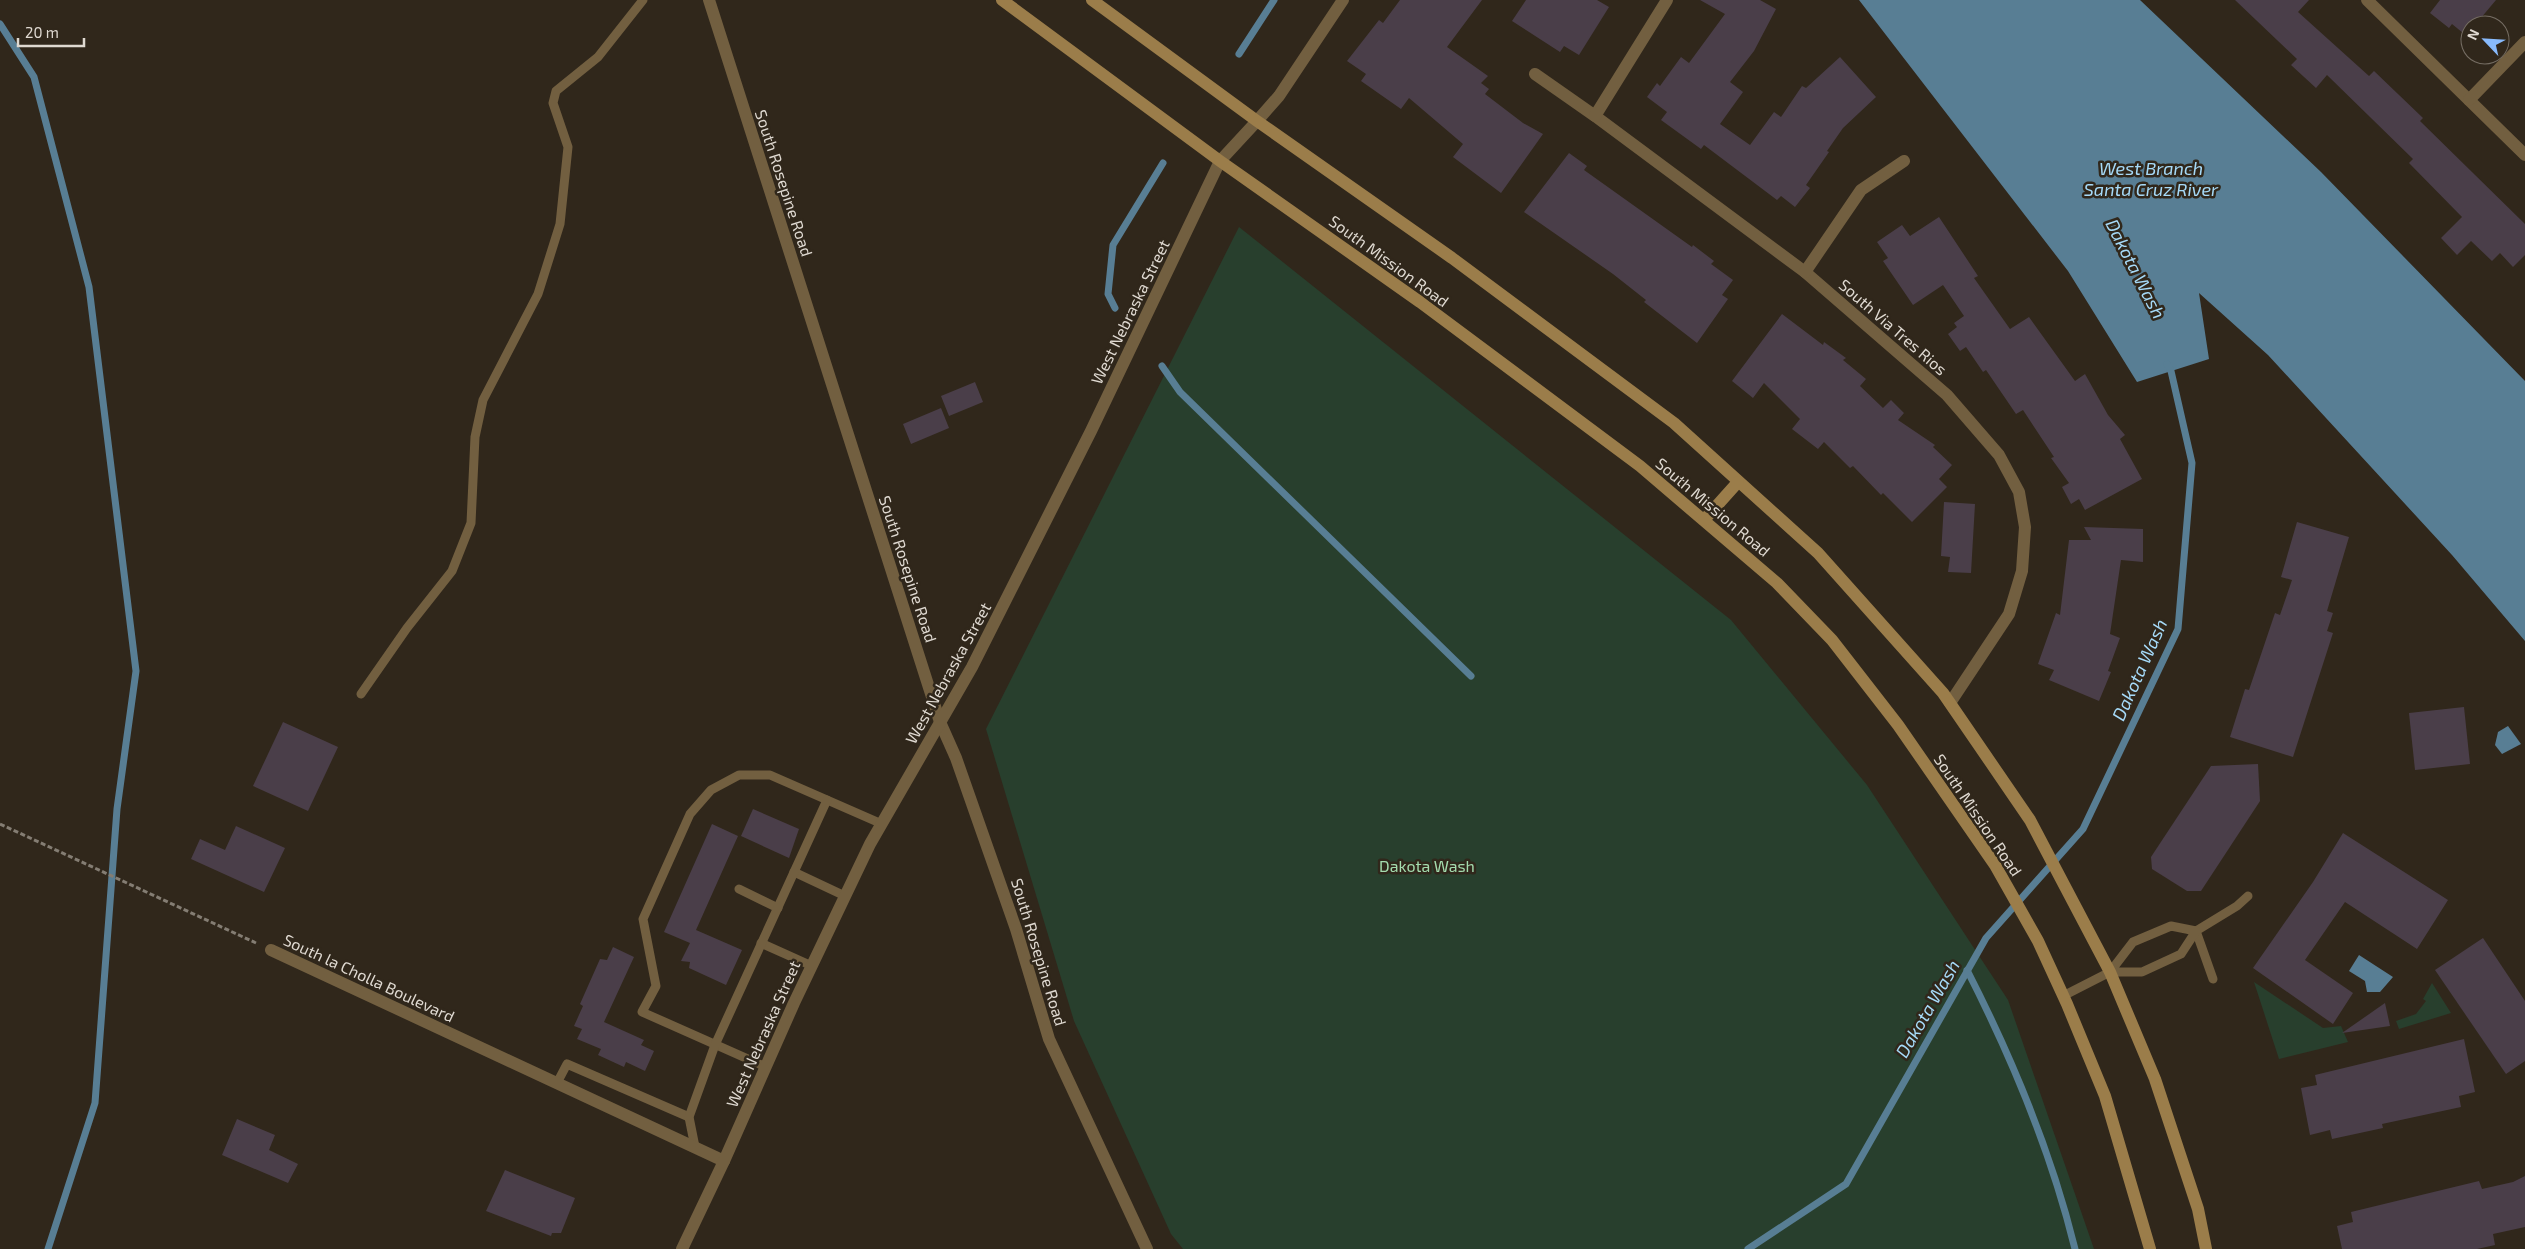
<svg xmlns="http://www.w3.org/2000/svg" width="2525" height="1249" font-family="'Exo 2',sans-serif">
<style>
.green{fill:#283f2d}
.water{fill:#587e94}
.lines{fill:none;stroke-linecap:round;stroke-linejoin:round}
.stream{stroke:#587e94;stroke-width:7}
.building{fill:#4a3e49}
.path{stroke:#847d73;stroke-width:3;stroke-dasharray:5 2.5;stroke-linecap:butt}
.service{stroke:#725f40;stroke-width:9}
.minor{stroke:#725f40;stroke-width:12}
.tertiary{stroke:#725f40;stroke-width:12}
.secondary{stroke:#9b7d4a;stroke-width:12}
.labels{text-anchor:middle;stroke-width:5;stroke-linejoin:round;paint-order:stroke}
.street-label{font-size:16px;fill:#dfd9d1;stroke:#30271b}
.park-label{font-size:16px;fill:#a4dcae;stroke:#30271b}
.water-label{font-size:18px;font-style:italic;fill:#a6daf8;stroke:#30271b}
</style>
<rect width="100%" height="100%" fill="#30271b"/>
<!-- green -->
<g class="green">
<path d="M1239,227L1731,620L1867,785L2008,1000L2094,1249H1183L1171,1234L1074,1021L986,729Z"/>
<path d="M2254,982L2323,1028L2341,1026L2348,1042L2279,1059Z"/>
<path d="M2432,983L2451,1013L2399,1029L2396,1021L2416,1014L2426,1001L2423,999Z"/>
</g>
<!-- water -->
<g class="water">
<path d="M1859,0H2140L2321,172L2525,381V641L2452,555L2268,355L2199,293L2209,359L2137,382L2068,271Z"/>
<path d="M2508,726L2521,744L2502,754L2495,745L2498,732Z"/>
<path d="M2359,955L2393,977L2380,992H2367L2365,981L2349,971Z"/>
</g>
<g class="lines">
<!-- stream -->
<g class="stream">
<path d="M0,24L34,77L89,287L136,671L117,809L95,1103L48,1249"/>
<path d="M1239,54L1274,0"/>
<path d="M1115,308L1108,294L1113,245L1163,163"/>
<path d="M1162,366L1180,392L1471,676"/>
<path d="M1967,970C2013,1060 2051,1151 2075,1249"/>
<path d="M1748,1249L1846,1184L1986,938L2083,829L2178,629L2192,463L2171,371L2167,364"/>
</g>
</g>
<!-- building -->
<g class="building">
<path d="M1400,0H1482L1447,47L1488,76L1481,83L1489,89L1485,94L1523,123L1543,134L1501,193L1453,157L1463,144L1409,98L1401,109L1361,81L1366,74L1347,61L1379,20L1383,23Z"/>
<path d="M1526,0H1597L1609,7L1579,55L1564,46L1560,52L1512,21Z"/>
<path d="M1700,0H1760L1776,9L1754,51L1730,82L1743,92L1720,124L1750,145L1774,112L1781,117L1802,86L1806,88L1840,57L1876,97L1843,128L1827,151L1829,152L1806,185L1810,188L1795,207L1781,196L1777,200L1704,145L1701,149L1661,120L1667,112L1647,97L1657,83L1660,86L1681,57L1689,63L1725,14Z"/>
<path d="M2235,0H2309L2298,12L2369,76L2374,71L2423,118L2420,121L2525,224V255L2513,267L2500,253L2492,261L2471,241L2457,255L2441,238L2462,217L2409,163L2413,159L2327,75L2316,88L2291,65L2297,59Z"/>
<path d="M2440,0H2496L2475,25H2470V30L2467,28L2463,33L2452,24L2449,28L2430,13Z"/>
<path d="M1569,153L1587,166L1584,170L1692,247L1693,245L1714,261L1711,264L1733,280L1722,295L1728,299L1697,343L1644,302L1646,300L1613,274L1524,212Z"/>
<path d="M1939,217L1978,276L1974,278L2010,329L2029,317L2075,381L2085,374L2108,415L2125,435L2120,439L2142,479L2085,510L2079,499L2071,504L2062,487L2069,483L2051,458L2054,457L2023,410L2016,414L1986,370L1983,372L1966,347L1960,351L1948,334L1957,327L1954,323L1964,316L1943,285L1913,305L1883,261L1888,258L1877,242L1902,225L1910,236Z"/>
<path d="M1782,314L1823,345L1824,342L1846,358L1843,360L1866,379L1860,386L1883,408L1891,400L1904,413L1898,420L1935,445L1933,447L1952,465L1939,479L1947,487L1912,522L1883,493L1881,495L1853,466L1850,468L1824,442L1818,449L1792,429L1800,419L1764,383L1753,398L1732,381Z"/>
<path d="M975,382L983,402L949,416L941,396Z"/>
<path d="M941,408L949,428L911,444L903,424Z"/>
<path d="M1944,502L1975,504L1971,573L1948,572L1950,557L1941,556Z"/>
<path d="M2297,522L2349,537L2327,611L2333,613L2327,631L2333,633L2293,757L2230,737L2245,689L2249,690L2275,613L2280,615L2292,580L2281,577Z"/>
<path d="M2084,527L2143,529V562L2121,560L2110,634L2120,638L2108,671L2111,672L2099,701L2049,680L2054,670L2038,664L2056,613L2060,615L2069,540H2091Z"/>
<path d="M2464,707L2470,764L2415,770L2409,713Z"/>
<path d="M283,722L338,747L308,811L253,786Z"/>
<path d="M2258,764L2260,801L2201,891H2187L2152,869L2151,857L2211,766Z"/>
<path d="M753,809L799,829L789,858L741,836Z"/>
<path d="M712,824L738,836L696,930L742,950L726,985L689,968L690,962L681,961L690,943L664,932Z"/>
<path d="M236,826L285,848L264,892L191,859L200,839L225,850Z"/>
<path d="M2343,833L2448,900L2417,949L2345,902L2305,960L2353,993L2333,1024L2253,968L2313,882Z"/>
<path d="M2483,938L2525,1001V1061L2506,1074L2435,970Z"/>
<path d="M613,947L634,957L604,1022L644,1040L641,1045L654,1051L645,1071L626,1062L624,1067L598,1055L601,1049L577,1039L582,1029L574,1026L583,1006L580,1004L600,959L607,960Z"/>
<path d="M2385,1003L2390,1026L2342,1033Z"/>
<path d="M2464,1039L2475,1092L2459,1096L2461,1107L2382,1124L2383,1128L2332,1139L2330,1130L2310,1135L2301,1088L2317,1085L2315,1075Z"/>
<path d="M237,1119L275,1135L269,1150L298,1164L288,1183L222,1155Z"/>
<path d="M505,1170L575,1198L561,1233H552L551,1236L486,1211Z"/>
<path d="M2525,1176V1227L2493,1234L2495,1245L2477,1249H2342L2337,1226L2353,1222L2351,1212L2479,1181L2482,1189L2513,1182Z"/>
</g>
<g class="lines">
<!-- path -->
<path class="path" d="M0,824L256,943"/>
<!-- service -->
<g class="service">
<path d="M361,694L407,628L452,571L471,523L475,437L483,400L538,294L560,224L568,147L553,103L556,91L598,57L643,0"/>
<path d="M794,872L845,896"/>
<path d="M739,889L778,908"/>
<path d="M761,943L812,966"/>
<path d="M2213,979L2196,931L2237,906L2248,896"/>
<path d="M2063,996L2110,972L2133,942L2171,926L2196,931L2181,954L2142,972H2110"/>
<path d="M766,1067L642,1012L656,986L643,919L690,814L711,790L739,775H770L882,824"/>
<path d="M557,1083L567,1064L689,1117"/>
<path d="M695,1147L689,1117L715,1045L827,800"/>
</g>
<!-- minor -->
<g class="minor">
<path d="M709,0L940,722L956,758L1016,929L1049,1039L1147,1249"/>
<path d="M2367,0L2525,155"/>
<path d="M1535,74L1595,116L1805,272L1947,395L1999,455L2019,492L2025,527L2022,571L2009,614L1950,703"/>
<path d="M2469,100L2525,42"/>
<path d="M1595,116L1667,0"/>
<path d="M1257,121L1279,96L1343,0"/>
<path d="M1805,272L1861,190L1904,161"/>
<path d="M271,950L724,1161"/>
</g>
<!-- tertiary -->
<path class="tertiary" d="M682,1249L724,1161L794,1003L870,844L972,667L1091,431L1220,161L1257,121"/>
<!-- secondary -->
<g class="secondary">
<path d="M1002,0L1220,161L1420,302L1640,466L1777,583L1832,640L1898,725L1995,865L2038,941L2067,1004L2105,1096L2150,1249"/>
<path d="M1092,0L1257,121L1452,258L1674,423L1818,553L1943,693L2030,820L2110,972L2155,1079L2198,1209L2206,1249"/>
<path d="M1704,520L1738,482"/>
</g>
</g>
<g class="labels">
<!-- street labels -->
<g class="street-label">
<text transform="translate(784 183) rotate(72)" y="6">South Rosepine Road</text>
<text transform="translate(1389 261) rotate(36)" y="6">South Mission Road</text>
<text transform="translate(1130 312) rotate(-64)" y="6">West Nebraska Street</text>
<text transform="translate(1893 327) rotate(41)" y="6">South Via Tres Rios</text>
<text transform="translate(1713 507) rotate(40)" y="6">South Mission Road</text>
<text transform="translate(908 569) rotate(72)" y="6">South Rosepine Road</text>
<text transform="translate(948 673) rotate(-61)" y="6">West Nebraska Street</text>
<text transform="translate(1978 815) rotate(56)" y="6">South Mission Road</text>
<text transform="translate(1039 952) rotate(73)" y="6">South Rosepine Road</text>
<text transform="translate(369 978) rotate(25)" y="6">South la Cholla Boulevard</text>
<text transform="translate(763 1034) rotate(-66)" y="6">West Nebraska Street</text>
</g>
<!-- park labels -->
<g class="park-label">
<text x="1427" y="872">Dakota Wash</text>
</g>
<!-- water labels -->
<g class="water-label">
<text x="2151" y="175">West Branch<tspan x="2151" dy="21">Santa Cruz River</tspan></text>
<text transform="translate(2135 269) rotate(63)" y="6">Dakota Wash</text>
<text transform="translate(2140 670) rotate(-66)" y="6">Dakota Wash</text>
<text transform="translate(1928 1009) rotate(-60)" y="6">Dakota Wash</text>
</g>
</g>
<!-- north arrow -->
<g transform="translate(2485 40) rotate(295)"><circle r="24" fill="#30271b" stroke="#766e64"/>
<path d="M0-4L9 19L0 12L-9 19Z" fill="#88bafc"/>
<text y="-8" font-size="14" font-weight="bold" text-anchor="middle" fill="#dfd9d1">N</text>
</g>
<!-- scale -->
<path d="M18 38v8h66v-8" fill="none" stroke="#dfd9d1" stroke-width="2.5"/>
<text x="25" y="38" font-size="15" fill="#dfd9d1" stroke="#30271b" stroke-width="4" paint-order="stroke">20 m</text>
</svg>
